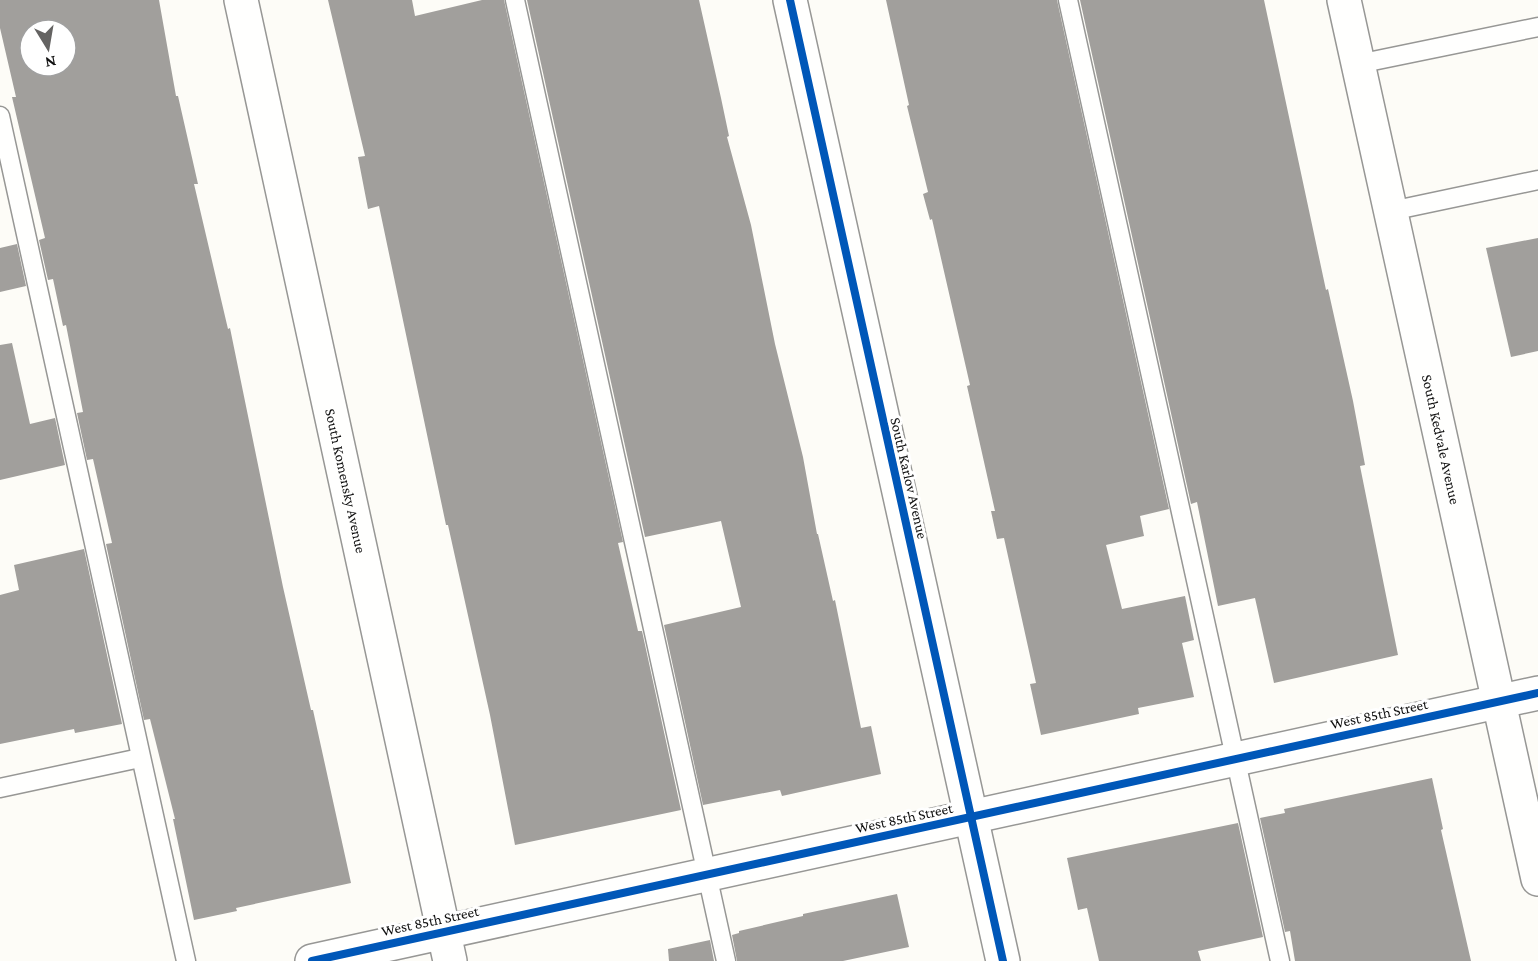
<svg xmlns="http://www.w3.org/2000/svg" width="1538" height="961" font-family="'Crimson Pro',serif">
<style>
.building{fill:#a19f9c;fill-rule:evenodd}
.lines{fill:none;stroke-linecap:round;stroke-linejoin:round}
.lane-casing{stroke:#979795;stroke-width:21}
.street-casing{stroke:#979795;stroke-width:36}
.lane{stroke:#fffffe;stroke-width:18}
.street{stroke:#fffffe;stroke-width:33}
.cycleway-casing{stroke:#fff;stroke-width:11}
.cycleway{stroke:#0057b8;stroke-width:8}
.labels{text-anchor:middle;stroke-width:6;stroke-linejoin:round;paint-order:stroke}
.street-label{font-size:15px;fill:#111;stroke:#fff}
</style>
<rect width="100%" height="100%" fill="#fdfcf7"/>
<!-- building -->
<g class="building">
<path d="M0,0H159L176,96H178L198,184H194L228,329L230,328L283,587L311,710H313L351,883L236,908L237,911L194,920L173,819H175L150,719L144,720L106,544L112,543L93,459L87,460L77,413L83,412L66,325L63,326L53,279L48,280L39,240L45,238L12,97H16L0,28ZM30,30H66V66H30Z"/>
<path d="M328,0H412L415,16L482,0H504L623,542L618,543L638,631H642L681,810L515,845L490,715L448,525H446L379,206L368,209L358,157L365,156Z"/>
<path d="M527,0H699L721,98L729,136L727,137L751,225L775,344L803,457L817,534H818L833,601L835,600L861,728L871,726L881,774L782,796L780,790L703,805L664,625L741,607L721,521L645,537Z"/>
<path d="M886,0H1057L1169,509L1140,516L1144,536L1106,545L1122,609L1185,596L1194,640L1182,643L1194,697L1138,708L1139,714L1041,735L1030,684L1036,683L1004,538L997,539L991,511H995L967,386L970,385L932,219L930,220L923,194L928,192L907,106L909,105Z"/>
<path d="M1080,0H1264L1326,290L1328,289L1353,401L1365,465L1360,466L1398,655L1274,683L1255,598L1218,606L1197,502L1191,504Z"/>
<path d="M1538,238V351L1511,357L1486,248Z"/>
<path d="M17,244L26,286L0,292V248Z"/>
<path d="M12,343L30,424L55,418L65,465L0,480V345Z"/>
<path d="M84,549L122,724L75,733L74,729L0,744V595L19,590L14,565Z"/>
<path d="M1432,778L1443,829L1441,830L1471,961H1295L1290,931L1285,932L1260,818L1285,813L1284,809Z"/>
<path d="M1238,823L1263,937L1198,951L1201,961H1099L1087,908L1078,910L1067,858Z"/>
<path d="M897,894L909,947L843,961H737L732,935L739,933V931L803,916V914Z"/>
<path d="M710,940L714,961H669L668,949Z"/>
</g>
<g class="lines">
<!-- lane casing -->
<g class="lane-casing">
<g id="lane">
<path d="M515,0L726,961"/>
<path d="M1068,0L1280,961"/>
<path d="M1358,64L1538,27"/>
<path d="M0,116L186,961"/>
<path d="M1391,211L1538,180"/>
<path d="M0,788L140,758"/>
</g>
</g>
<!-- street casing -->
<g class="street-casing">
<g id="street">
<path id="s1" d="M241,0L450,961"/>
<path d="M790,0L1003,961"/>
<path id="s2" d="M1344,0L1538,879"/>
<path d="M312,961L1538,693"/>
</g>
</g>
<!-- lane -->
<use href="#lane" class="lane"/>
<!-- street -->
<use href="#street" class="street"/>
<!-- cycleway casing -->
<g class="cycleway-casing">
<g id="cycleway">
<path d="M790,0L1003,961"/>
<path d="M312,961L1538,693"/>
</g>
</g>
<!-- cycleway -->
<use href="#cycleway" class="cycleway"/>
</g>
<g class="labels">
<!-- street labels -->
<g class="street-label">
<text dy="5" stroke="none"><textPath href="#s2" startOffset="450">South Kedvale Avenue</textPath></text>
<text transform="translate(909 478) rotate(77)" y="5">South Karlov Avenue</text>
<text dy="5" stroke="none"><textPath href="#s1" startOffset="492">South Komensky Avenue</textPath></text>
<text transform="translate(1379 714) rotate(-12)" y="5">West 85th Street</text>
<text transform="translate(904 818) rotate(-12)" y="5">West 85th Street</text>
<text transform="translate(430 921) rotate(-12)" y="5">West 85th Street</text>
</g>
</g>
<!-- north arrow -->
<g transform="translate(48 48) rotate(169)"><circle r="28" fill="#ffffff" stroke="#a0a0a0" stroke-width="1.5"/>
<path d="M0-4.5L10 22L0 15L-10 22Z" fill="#646362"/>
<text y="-9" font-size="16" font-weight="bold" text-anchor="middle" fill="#111111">N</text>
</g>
</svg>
